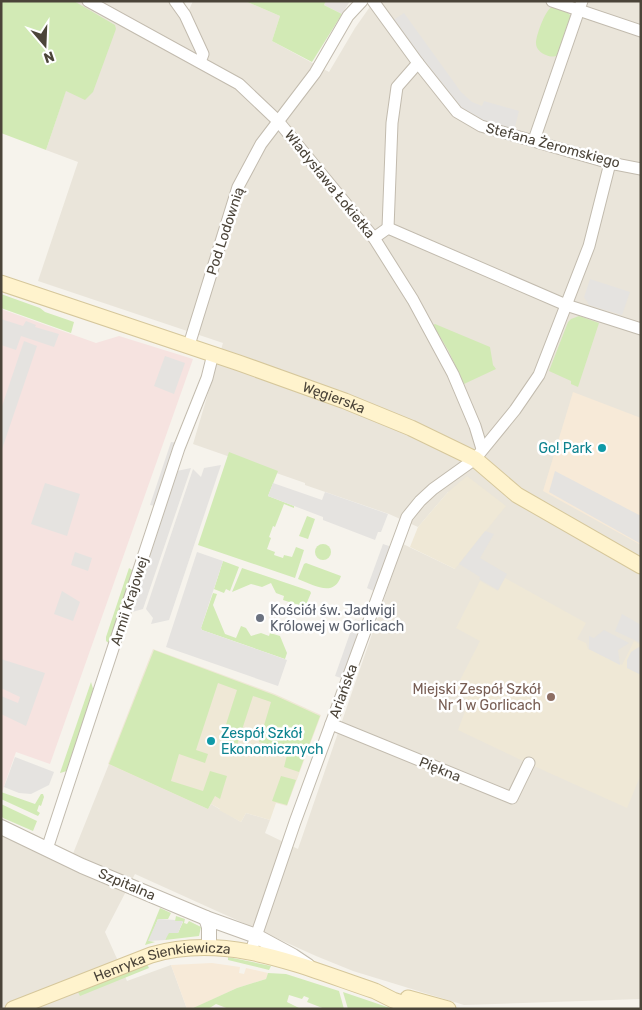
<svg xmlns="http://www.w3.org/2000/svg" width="642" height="1010" font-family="Rubik,sans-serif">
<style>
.residential{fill:#eae5da}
.commercial{fill:#f7ead8}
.industrial{fill:#e6e2dd}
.education{fill:#efe8d6}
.medical{fill:#f6e3e0}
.green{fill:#d2eab5}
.parking{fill:#e5e3e0}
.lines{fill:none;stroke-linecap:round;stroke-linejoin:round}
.minor-casing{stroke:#c2bbae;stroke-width:13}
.tertiary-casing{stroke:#c2bbae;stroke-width:16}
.secondary-casing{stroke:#d6c79b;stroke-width:17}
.minor{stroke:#fff;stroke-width:11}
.tertiary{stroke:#fff;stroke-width:14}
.secondary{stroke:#fff3cd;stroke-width:15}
.culture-dot{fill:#0f9aa8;stroke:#fff;stroke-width:2}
.worship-dot{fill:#6b7280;stroke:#fff;stroke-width:2}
.education-dot{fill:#8d6e63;stroke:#fff;stroke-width:2}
.labels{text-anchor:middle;stroke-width:5;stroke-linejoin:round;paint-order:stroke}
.street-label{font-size:14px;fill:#4b4439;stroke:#fff}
.culture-label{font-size:14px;fill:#0d838f;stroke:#fff;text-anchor:end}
.worship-label{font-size:14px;fill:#5b616d;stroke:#fff;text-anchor:start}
.education-label{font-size:14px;fill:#785e54;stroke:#fff;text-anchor:end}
</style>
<rect width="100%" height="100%" fill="#f6f3ec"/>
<!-- residential -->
<path class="residential" d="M74,1H186L184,6L188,12L193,1H245L280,16L272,41L329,72L355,28L374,1H641V999L464,1005L353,971L316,956L135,874L105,932L127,981L171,965L187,1009H1V835L68,866L109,764L208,809L211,804L241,822L246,813L270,820L265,833L298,849L403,544L455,569L448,492L418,527L389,514L305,485V483L193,444L223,343L38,281L78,162L46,150L66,90L116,29Z"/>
<!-- commercial -->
<g class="commercial">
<path d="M573,392L641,418V545L543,491Z"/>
<path d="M212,963L240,967L239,973L244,974L246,968L268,973L266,979L237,988L196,1007L187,1009L171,965Z"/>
</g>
<!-- industrial -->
<path class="industrial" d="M326,1H350L342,14L324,5Z"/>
<!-- education -->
<g class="education">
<path d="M467,476L506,506L455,569L410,547L418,527L448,492Z"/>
<path d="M505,578L586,623L577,639L586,643L588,649L622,665L634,641L641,645V774L627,808L523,761L458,730L469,701L454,692L480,641L456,628L480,581L498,591Z"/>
<path d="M153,649L275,694L321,715L287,806L276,803L270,820L246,813L241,822L219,810L220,809L211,804L208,809L108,764Z"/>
</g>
<!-- medical -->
<path class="medical" d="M1,309L96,343L119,336L193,359L50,764L16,752L2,792Z"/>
<!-- green -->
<g class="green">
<path d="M1,1H74L115,25L116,29L93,92L85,100L66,91L46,150L1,133Z"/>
<path d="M245,1H326L324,5L342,14L312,62L272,41L280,16Z"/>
<path d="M552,7C560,9 570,10 572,20L558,55C554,57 551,57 546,55C541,53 536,49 536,43C536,36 545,10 552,7Z"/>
<path d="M1,294L40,308L45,312L74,322L71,333L1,308Z"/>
<path d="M579,316L599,323L578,387L571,384V381L549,371L568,322L571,319Z"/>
<path d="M435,324L490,347L493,365L496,369L464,384L448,350L433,325Z"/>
<path d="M229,452L278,471L268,496L294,506V508L284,504L275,527L273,526L269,537L271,538L267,549L275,552L274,555L283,558L284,555L292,557L296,547L304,550L295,578L198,545Z"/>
<path d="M307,516L315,519L308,539L299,536Z"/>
<circle cx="323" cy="552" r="8"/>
<path d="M223,561L239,567L230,591L226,589L224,593L214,589Z"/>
<path d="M306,563L341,576C334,598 314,585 298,579L304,564Z"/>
<path d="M129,568L132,570L133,575L110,644L106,641V637Z"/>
<path d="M242,568L310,591L311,593L305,607L283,600L284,596L276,593L271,583L262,587L251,584L232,592Z"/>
<path d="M213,593L217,594L213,605L225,634L236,638L241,626L246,628L251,636L261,633L269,636L270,633L280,636L287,653L285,659L202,630L201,628Z"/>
<path d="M154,650L274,695L320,716L299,772L284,767L288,751L259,742L271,702L253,696L237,745L221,740L237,690L218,683L196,750L208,754L205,763L179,754L171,781L203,791L210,771L227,776L220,799L215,796L208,809L109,764Z"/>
<path d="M91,682L94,692L67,771L60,773Z"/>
<path d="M281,776L296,780L287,805L272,801Z"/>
<path d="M1,792L35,804L41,794H43L44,797L41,806L39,805L37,811L40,813L38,816L1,799Z"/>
<path d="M1,804L37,821L33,831L3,818L1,815Z"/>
<path d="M160,908L171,913L168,919H158L149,941L155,942L145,945Z"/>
<path d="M176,916L185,919L184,923L187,924L189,921L201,927L199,936L165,940L168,933H178L183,922L175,921Z"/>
<path d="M228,957L271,966L269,970L228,960Z"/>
<path d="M147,964L149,968L80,996L78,992Z"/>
<path d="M268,973L286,974L339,991L344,1009H325L307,1002L309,998L304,996L302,999L289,995L287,1002L301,1009H229L216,1004L208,1009H191L237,988L266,979Z"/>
<path d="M343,992L393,1009H348Z"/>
</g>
<!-- parking -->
<g class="parking">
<path d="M404,13L461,92L472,102L482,106L484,101L519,111L513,135L457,112L389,23Z"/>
<path d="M590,279L630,292L622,315L589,305L584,297Z"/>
<path d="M1,319L23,326L26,321L36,325L35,327L59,334L54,347L21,336L16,350L1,345Z"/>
<path d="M24,341L37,346L1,452V409Z"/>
<path d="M165,356L185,363L174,394L154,386Z"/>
<path d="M171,442L181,443L172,472L191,468L143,609L125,614L160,507L150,505Z"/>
<path d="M221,465L169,620L151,624L153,618L146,609L193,469L201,477L204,468Z"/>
<path d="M555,471L641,516V544L549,492Z"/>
<path d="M45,483L80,494L67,536L31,524Z"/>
<path d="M273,483L322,500L325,492L388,514L381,532H378L375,540L323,520V517L268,496Z"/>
<path d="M485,531L494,534L480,558L507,574L498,590L479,579L480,577L459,564Z"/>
<path d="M383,544L395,548L378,593L367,588Z"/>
<path d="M75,552L92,558L88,571L71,565Z"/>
<path d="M197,552L223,561L201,628L202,630L287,660L278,686L166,647Z"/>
<path d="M62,591L80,602L73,621L54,614Z"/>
<path d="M622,614L641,625V643L615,631Z"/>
<path d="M355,619L367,623L347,680L335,676Z"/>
<path d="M604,630L629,643L618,650L620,665L589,649V636L594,638Z"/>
<path d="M639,647L641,648V675L627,668V660L631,652Z"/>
<path d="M1,659L45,673L26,726L1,714V696L18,703L20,697L1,688Z"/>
<path d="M15,757L54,772L49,785L31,794L19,793L4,787Z"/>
<path d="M158,919L175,920V921H183L178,933H169L165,940L148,941Z"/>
</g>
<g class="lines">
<!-- minor casing -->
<g class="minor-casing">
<g id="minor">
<path d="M88,1L239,84L278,121L374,238L413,300L453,374L475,426L482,449"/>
<path d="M175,1L185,15L203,54L200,62"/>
<path d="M373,1L418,63L457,112L481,126L610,163L641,169"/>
<path d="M552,1L641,31"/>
<path d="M534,140L582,1"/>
<path d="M388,228L392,123L397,87L418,63"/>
<path d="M374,238L388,228L566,305L641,329"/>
<path d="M189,345L238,187L261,144L315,73L348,16L362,1"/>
<path d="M331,724L512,798L529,763"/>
<path d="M47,849L179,448L207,378L213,354"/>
<path d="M251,951L295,822L407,517L420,501L433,489L475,459L515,410L539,375L589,246L610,163"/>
</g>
</g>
<!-- tertiary casing -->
<g class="tertiary-casing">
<g id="tertiary">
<path d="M1,827L82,866L206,918L256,936L293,956L308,966"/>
<path d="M206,918L209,927V947"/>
</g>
</g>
<!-- secondary casing -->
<g class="secondary-casing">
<g id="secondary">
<path id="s1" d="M1,283L239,363L345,401L411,428L475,459L517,495L641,566"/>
<path d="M408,998L448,1009"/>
<path id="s2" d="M13,1009L151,955C228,932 303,967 375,991L393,1000L419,1009"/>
</g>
</g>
<!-- minor -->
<use href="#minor" class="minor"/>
<!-- tertiary -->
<use href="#tertiary" class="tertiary"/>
<!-- secondary -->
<use href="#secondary" class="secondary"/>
</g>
<!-- markers -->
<g class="culture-dot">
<circle cx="602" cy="448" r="5"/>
<circle cx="211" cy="741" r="5"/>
</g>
<circle class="worship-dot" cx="260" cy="618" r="5"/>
<circle class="education-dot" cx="551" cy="697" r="5"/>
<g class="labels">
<!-- street labels -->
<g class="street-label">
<text transform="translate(553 145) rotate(15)" y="5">Stefana Żeromskiego</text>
<text transform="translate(330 184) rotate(51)" y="5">Władysława Łokietka</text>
<text transform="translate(225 231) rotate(-72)" y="5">Pod Lodownią</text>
<text dy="5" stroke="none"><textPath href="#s1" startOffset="352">Węgierska</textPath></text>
<text transform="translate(129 601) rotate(-72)" y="5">Armii Krajowej</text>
<text transform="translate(343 691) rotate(-70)" y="5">Ariańska</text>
<text transform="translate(440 769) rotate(22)" y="5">Piękna</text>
<text transform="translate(127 884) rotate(23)" y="5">Szpitalna</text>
<text dy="5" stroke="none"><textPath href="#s2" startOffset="158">Henryka Sienkiewicza</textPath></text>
</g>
<!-- culture labels -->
<g class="culture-label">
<text x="592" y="453">Go! Park</text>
<text x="221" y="738" text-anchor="start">Zespół Szkół<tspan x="221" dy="16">Ekonomicznych</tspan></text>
</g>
<!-- worship labels -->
<g class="worship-label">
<text x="270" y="615">Kościół św. Jadwigi<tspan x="270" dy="16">Królowej w Gorlicach</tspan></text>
</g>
<!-- education labels -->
<g class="education-label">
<text x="541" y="694">Miejski Zespół Szkół<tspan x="541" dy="16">Nr 1 w Gorlicach</tspan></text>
</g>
</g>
<!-- border -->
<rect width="642" height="1010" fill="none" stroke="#4b4439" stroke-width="5"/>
<!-- north arrow -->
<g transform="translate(45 45) rotate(161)" stroke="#ffffff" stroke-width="4" paint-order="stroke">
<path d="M0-4L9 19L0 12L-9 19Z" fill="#4b4439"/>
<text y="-8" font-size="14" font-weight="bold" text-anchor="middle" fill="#4b4439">N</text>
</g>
</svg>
